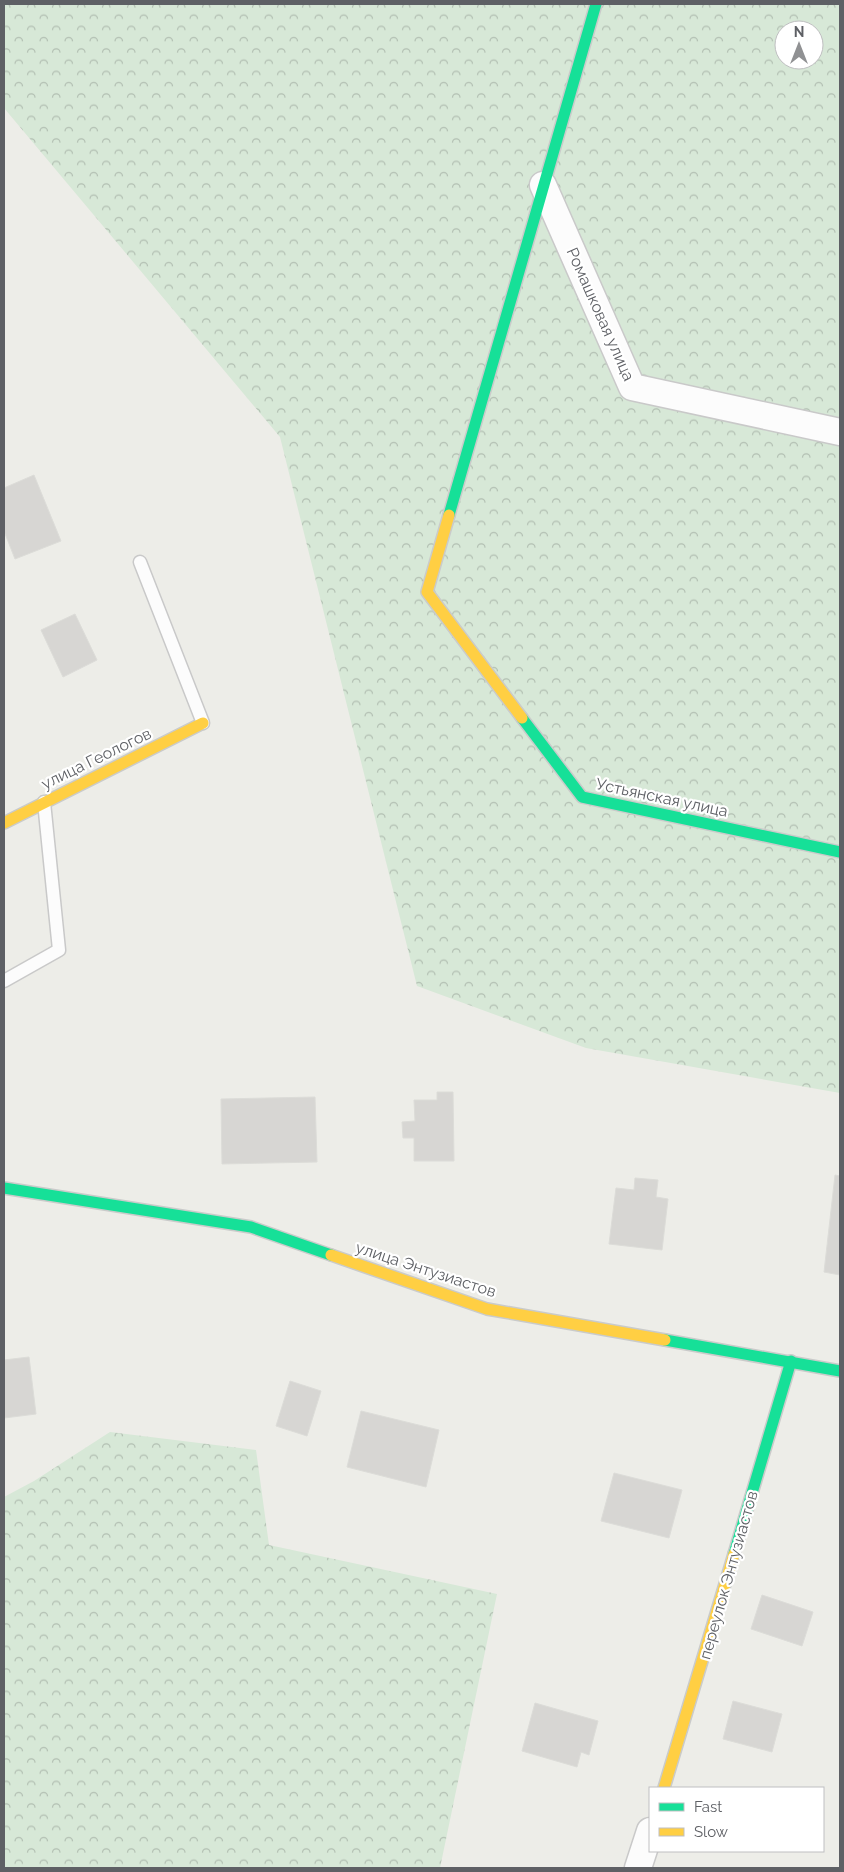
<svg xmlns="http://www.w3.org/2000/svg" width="844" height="1872" font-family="Raleway,sans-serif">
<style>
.forest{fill:url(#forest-crowns);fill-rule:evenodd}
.building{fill:#d7d6d3;stroke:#dcdcd8}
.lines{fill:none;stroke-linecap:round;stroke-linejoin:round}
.lane-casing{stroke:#c9c9c9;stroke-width:15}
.street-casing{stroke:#c9c9c9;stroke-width:29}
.fast-casing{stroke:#cacbca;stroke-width:14}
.slow-casing{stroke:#cacbca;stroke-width:14}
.lane{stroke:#fcfcfc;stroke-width:12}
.street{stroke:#fcfcfc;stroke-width:26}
.fast{stroke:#16e098;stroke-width:11}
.slow{stroke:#ffcf43;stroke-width:11}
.labels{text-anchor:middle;stroke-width:4.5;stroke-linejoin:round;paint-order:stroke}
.street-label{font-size:16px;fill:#5e6065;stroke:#fff}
</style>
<defs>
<pattern id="forest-crowns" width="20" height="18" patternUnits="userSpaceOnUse" patternTransform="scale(1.25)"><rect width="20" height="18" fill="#d7e8d7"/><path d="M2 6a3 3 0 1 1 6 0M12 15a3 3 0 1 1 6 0" fill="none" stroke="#b2bfb2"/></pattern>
</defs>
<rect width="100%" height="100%" fill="#edede8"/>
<!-- forest -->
<g class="forest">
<path d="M4,4H840V1093L586,1048L417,986L280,437L4,108ZM784,30H814V60H784Z"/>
<path d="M110,1432L256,1450L269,1545L497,1594L440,1868H4V1497L34,1481Z"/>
</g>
<!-- building -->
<g class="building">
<path d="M34,475L61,541L15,559L4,531V488Z"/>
<path d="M75,614L97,660L63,677L41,630Z"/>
<path d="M437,1092H453L454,1161H414V1138H403L402,1122L415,1121L414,1100H437Z"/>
<path d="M315,1097L317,1162L222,1164L221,1099Z"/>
<path d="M835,1175L840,1176V1275L824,1272Z"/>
<path d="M635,1178L658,1180L656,1197L668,1199L662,1250L609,1244L616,1188L634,1190Z"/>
<path d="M29,1357L36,1414L4,1418V1360Z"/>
<path d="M290,1381L321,1391L307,1436L276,1426Z"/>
<path d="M361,1411L439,1430L426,1487L347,1467Z"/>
<path d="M614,1473L682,1490L669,1538L601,1521Z"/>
<path d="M762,1595L813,1612L802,1646L751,1629Z"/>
<path d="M733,1701L782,1714L772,1752L723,1739Z"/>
<path d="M535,1703L598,1721L589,1755L581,1752L577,1767L522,1751Z"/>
</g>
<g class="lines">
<!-- lane casing -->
<g class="lane-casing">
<g id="lane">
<path d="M140,562L203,723"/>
<path d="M4,981L59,950L44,802"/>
</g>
</g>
<!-- street casing -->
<g class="street-casing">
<g id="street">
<path d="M543,185L632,387L840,432"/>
<path d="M638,1868L650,1831"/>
</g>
</g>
<!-- fast casing -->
<g class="fast-casing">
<g id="fast">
<path d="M449,515L596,4"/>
<path d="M522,718L582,797L840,852"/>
<path d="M4,1188L251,1227L331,1255"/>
<path d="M665,1340L840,1371"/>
<path d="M734,1554L791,1361"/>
</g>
</g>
<!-- slow casing -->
<g class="slow-casing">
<g id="slow">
<path d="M449,515L427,592L522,718"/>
<path d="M4,823L203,723"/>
<path d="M331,1255L487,1309L665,1340"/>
<path d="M664,1788L734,1554"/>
</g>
</g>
<!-- lane -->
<use href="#lane" class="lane"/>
<!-- street -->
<use href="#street" class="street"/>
<!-- fast -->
<use href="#fast" class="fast"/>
<!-- slow -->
<use href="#slow" class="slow"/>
</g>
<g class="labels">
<!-- street labels -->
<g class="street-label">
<text transform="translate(601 314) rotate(66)" y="6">Ромашковая улица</text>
<text transform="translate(96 758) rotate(-26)" y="6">улица Геологов</text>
<text transform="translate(662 797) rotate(12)" y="6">Устьянская улица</text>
<text transform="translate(426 1269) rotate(18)" y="6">улица Энтузиастов</text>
<text transform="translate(728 1575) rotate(-74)" y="6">переулок Энтузиастов</text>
</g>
</g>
<!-- border -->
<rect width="844" height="1872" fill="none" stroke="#5e6065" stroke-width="10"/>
<!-- legend -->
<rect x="649" y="1787" width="175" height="65" fill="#ffffff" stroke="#bfbfc1"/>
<rect x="659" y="1803" width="25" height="8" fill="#16e098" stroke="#bfbfc1"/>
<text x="694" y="1812" font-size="15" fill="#5e6065">Fast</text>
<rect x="659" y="1828" width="25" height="8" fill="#ffcf43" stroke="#bfbfc1"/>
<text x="694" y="1837" font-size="15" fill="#5e6065">Slow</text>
<!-- north arrow -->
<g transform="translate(799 45)"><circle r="24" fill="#ffffff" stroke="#bfbfc1"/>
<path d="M0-4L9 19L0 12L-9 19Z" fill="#909193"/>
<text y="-8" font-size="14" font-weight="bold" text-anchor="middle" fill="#5e6065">N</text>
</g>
</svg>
